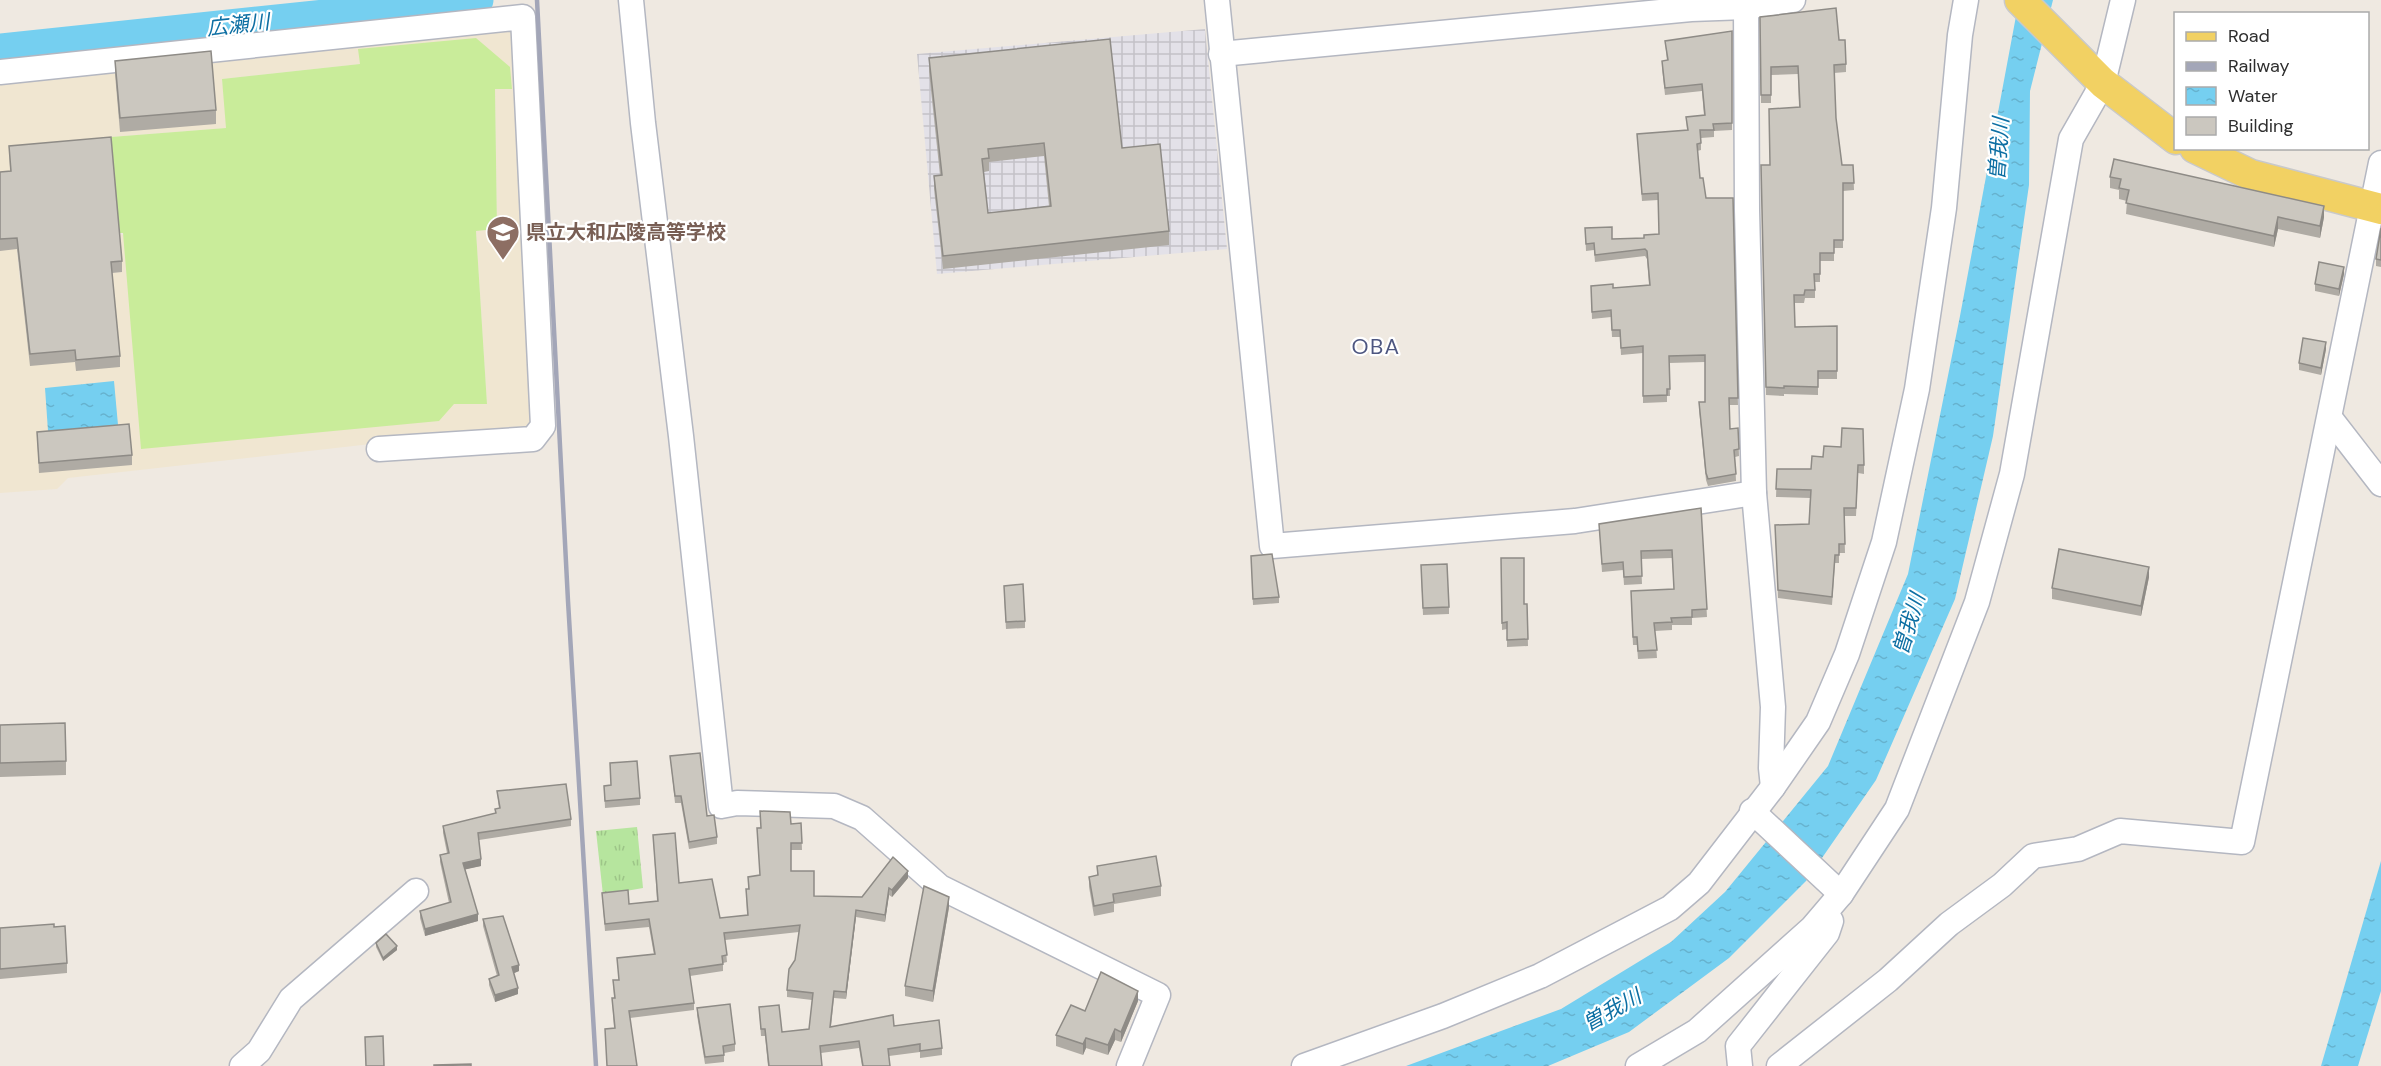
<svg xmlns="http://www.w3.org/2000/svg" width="2381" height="1066" font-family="'DM Sans','Noto Sans JP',sans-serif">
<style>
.industrial{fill:url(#industrial-grid)}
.education{fill:#f0e6d1;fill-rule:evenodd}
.grass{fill:url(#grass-tufts)}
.pitch{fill:#c9ec9a}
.water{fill:url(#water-ripples)}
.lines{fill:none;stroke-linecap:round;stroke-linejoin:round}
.river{stroke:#75cff0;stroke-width:33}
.minor-casing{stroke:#b4b7c1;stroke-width:27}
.major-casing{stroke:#c9c9c9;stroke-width:33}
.minor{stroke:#fff;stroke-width:24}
.major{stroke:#f2d163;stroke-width:30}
.rail{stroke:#a3a6b8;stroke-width:4.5}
.wall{fill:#afaba4;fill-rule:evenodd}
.shaded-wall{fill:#8e8b86}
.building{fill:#cbc7bf;stroke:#8e8b86;stroke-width:1.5;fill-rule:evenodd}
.labels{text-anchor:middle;stroke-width:4.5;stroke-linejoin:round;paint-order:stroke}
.education-label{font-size:20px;font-weight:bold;fill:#785e54;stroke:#fff;text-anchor:start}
.water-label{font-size:21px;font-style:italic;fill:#0d6fa3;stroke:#fff}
.quarter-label{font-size:22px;letter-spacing:1.5px;fill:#4d5680;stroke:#fff}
</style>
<defs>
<pattern id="industrial-grid" width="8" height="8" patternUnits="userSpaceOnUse" patternTransform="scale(1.5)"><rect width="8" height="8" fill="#e3e1e8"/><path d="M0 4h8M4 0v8" fill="none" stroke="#c3c1c7"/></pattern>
<pattern id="grass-tufts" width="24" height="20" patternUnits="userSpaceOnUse" patternTransform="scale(1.5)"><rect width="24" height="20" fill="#b6e59e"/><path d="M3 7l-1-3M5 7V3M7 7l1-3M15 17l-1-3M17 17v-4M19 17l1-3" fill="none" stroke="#9dc588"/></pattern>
<pattern id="water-ripples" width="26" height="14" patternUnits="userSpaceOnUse" patternTransform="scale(1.5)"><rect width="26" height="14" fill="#75cff0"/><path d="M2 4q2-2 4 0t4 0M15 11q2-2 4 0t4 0" fill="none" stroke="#66b2ce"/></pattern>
</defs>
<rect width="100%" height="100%" fill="#efe9e1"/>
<!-- industrial -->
<path class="industrial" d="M1205,29L1227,249L937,274L917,54Z"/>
<!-- education -->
<path class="education" d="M518,22L536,417L525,431L382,436L371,444L68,478L57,489L0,493V213L17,249L20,281L121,272L11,182L0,203V79ZM359,49L512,88L495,89L497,229L476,231L487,404H454L119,233L111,137L227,128L222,79L360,64Z"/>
<!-- grass -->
<path class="grass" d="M637,827L643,888L603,895L596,831Z"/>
<!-- pitch -->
<path class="pitch" d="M476,38L510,67L512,89H495L497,229L476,231L487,404H454L439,421L141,449L123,233H119L111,137L226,128L222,79L360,64L358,49Z"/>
<!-- water -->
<g class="water">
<path d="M2019,0H2053L2030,91L2029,185L1993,436L1955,599L1876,780L1806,881L1729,958L1629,1032L1548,1066H1406L1561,1009L1671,942L1725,892L1828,766L1908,574L1960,316Z"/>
<path d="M114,381L118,425L48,431L45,388Z"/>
<path d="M2381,861V991L2358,1066H2321Z"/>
</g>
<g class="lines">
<!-- river -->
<path class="river" d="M0,50L477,0"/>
<!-- minor casing -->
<g class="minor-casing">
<g id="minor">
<path d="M631,0L643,123L681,436L721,806L737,803L834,806L862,818L940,887L1158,995L1129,1066"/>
<path d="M1217,0L1272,546L1575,521L1754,493"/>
<path d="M1746,7L1747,210L1754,493L1773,707L1771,768L1773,787"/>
<path d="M1221,54L1691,9L1746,7L1793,0"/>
<path d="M0,72L523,17L543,426L533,439L379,449"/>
<path d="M2330,418L2381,484"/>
<path d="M1752,811L1841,894"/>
<path d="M242,1066L259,1051L291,999L416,891"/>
<path d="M1304,1066L1443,1016L1540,976L1670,908L1699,883L1773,787L1818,722L1847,654L1884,542L1917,389L1944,208L1960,35L1966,0"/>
<path d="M1638,1066L1697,1031L1812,928L1841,894L1897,809L1977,602L2012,474L2071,139L2103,83L2123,0"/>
<path d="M1740,1066L1738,1046L1827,933L1831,921"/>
<path d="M1779,1066L1888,980L1949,924L2002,885L2033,856L2078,849L2120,831L2242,842L2381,163"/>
</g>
</g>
<!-- major casing -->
<g class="major-casing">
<g id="major">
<path d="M2020,0L2103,83L2176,139"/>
<path d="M2195,148L2251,175L2381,209"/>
</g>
</g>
<!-- minor -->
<use href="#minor" class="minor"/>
<!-- major -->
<use href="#major" class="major"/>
<!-- rail -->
<path class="rail" d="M537,0L568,601L596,1066"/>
</g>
<!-- wall -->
<g class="wall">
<path d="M1760,17L1839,40L1846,64V72L1834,73L1836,118L1842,165H1853L1854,190L1843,191V248H1834V261H1820V282H1815V298H1805L1804,303H1794L1795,327L1837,326V379H1818V395L1784,394V396L1766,395L1761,165H1770L1799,107L1798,74L1771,75V103H1761Z"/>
<path d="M1732,31V130L1714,131V137L1701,138V150L1697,151L1700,178L1706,198H1733L1738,405H1729L1730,429L1738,428L1739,456L1735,457L1736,481L1708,486L1706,480L1699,409V402H1705V362L1669,363L1670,396H1667V402L1643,403V353L1621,355L1620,337H1612L1611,317L1592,319L1591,293L1613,288L1649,285L1647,259L1645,256L1595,262L1594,250L1586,251L1585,228L1612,239L1644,238L1659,234L1658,200L1642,201L1637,134L1687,130L1686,117L1704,116L1702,91L1665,95L1662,68V61H1667L1665,41Z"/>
<path d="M929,58L1122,148L1169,231V245L943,269L934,189V176L940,175L929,72ZM1044,156L1049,206L988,213L984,172L989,171V162Z"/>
<path d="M115,61L216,110V124L120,132L115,74Z"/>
<path d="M9,146L122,261V272L112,273L120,356V367L76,371L75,362L30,366L17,249L0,251V172L10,171Z"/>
<path d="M2110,177L2324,217L2320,238L2278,229L2274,247L2126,214L2127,201L2119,199V190L2110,188Z"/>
<path d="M2381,228V267L2376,266V259Z"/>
<path d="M2344,274L2339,296L2315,291V284Z"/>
<path d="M2326,349L2321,375L2299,370V363Z"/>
<path d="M37,432L132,455V465L39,473Z"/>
<path d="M1812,456L1864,465V474L1858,473L1856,516H1844L1845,553H1839V563H1835L1832,605L1778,598L1775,525L1809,524L1810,498L1776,497L1777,469H1811Z"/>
<path d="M1701,508L1707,617L1692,618V625H1672V630L1655,631L1657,658L1638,659L1637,645H1633L1631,599L1674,589L1672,558L1641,559L1642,584L1624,585L1623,570L1602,572L1599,524Z"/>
<path d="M1251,556L1279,597V603L1253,605Z"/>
<path d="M1501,558L1524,604H1527L1528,646L1507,647V629L1502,630Z"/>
<path d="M1421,572L1449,607V614L1423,615Z"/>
<path d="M2149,577L2141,616L2052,599V588Z"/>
<path d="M1004,593L1025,621V628L1006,629Z"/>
<path d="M0,725L66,761V775L0,777Z"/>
<path d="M670,756L707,816L717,837V844L689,849L681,803H675Z"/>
<path d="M604,786L640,798V805L605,808Z"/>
<path d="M497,791L571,819V826L479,840L481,866L465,869L478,921L425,936L420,918V911L449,903L440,862V855L447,853L443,833V826L495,814V809L499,808Z"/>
<path d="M801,823L802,850H791V871L814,896L862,897L908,878L892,897L889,895L885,922L856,917L846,999L834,998L831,1027L894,1026L942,1048V1055L920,1058V1052L889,1056L890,1066H862L859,1048L821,1053L822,1066H768L765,1036H761L759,1007L782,1032L809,1029L812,1000L787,997V990L795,960L799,932L725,940L727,962L723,963V971L690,976L694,1003V1010L630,1018L614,1028L612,998H614L613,980H619L617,958L654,955L649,927L605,931L602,893L629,904L657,901L653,835L679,883L720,918L747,915L746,889H748V877L760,875L757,828Z"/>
<path d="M1097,866L1161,886V896L1114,904V912L1094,916L1089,887V877L1097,875Z"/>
<path d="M949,907L933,1002L905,996V986Z"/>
<path d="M483,919L519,971L514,973L518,994L495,1002L489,985V979L497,976L483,926Z"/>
<path d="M54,927L67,963V973L0,979V928Z"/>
<path d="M376,943L397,950L383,961L376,947Z"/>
<path d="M1138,1001L1121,1042L1115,1040L1108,1055L1086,1048L1083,1055L1056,1046V1035L1085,1011Z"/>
<path d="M697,1008L735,1044V1051L724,1053V1062L705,1064L697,1015Z"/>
</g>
<!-- shaded-wall -->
<g class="shaded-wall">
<path d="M2324,206V217L2320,238V226Z"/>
<path d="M2278,217V229L2274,247V236Z"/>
<path d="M2344,267V274L2339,296V289Z"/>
<path d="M2326,342V349L2321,375V368Z"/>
<path d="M2149,567V577L2141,616V606Z"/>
<path d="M481,859V866L463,870V863Z"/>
<path d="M908,871V878L892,897V890Z"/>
<path d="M889,888V895L885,922V915Z"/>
<path d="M949,897V907L933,1002V991Z"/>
<path d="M856,910V917L846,999V992Z"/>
<path d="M478,914V921L425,936V929Z"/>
<path d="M397,946V950L383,961V958Z"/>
<path d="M519,965V971L512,974V967Z"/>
<path d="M518,988V994L495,1002V995Z"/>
<path d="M1138,991V1001L1121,1042V1032Z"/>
<path d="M1115,1029V1040L1108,1055V1045Z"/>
<path d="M1086,1038V1048L1083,1055V1044Z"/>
</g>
<!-- building -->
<g class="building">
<path d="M1836,8L1839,40H1845L1846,64L1834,65L1836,118L1842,165H1853L1854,183H1843V240H1834V253H1820V274H1814L1815,290H1805L1804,295H1794L1795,327L1837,326V371H1818V387L1784,386V388L1766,387L1761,165H1770L1769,109L1800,107L1798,66L1771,67V95H1761L1760,17Z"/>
<path d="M1732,31V123L1713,124L1714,130H1700L1701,143L1697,144L1700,178H1703L1706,198H1733L1738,398H1729L1730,429L1738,428L1739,449L1734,450L1736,474L1708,479L1706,473L1699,402H1705V355L1669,356L1670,389H1667V395L1643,396V346L1621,348L1620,330H1612L1611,310L1592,312L1591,286L1613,284V288L1650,285L1647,251L1645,249L1595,255L1594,243L1586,244L1585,228L1612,227V239L1644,238V235L1659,234L1658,193L1642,194L1637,134L1688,130L1686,117L1705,115L1702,84L1665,88L1662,61L1668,60L1665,41Z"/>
<path d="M1110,39L1122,148L1160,144L1169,231L943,256L934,176L942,175L929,58ZM1044,143L1051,206L988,213L982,159L989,158L988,149Z"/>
<path d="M211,51L216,110L120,118L115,61Z"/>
<path d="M111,137L122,261L111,262L120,356L76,360L75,350L30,354L17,238L0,239V172L11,171L9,146Z"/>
<path d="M2114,159L2324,206L2320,226L2278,217L2274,236L2126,203L2129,190L2119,188L2121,179L2110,177Z"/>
<path d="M2381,228V260L2376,259Z"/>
<path d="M2319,262L2344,267L2339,289L2315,284Z"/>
<path d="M2303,338L2326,342L2321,368L2299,363Z"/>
<path d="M129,424L132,455L39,463L37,432Z"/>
<path d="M1842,428L1863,429L1864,465H1858L1856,508H1844L1845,544H1839V555H1835L1832,597L1778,590L1775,525L1809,524L1811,490L1776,489L1777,469H1811L1812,456L1823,457L1824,446L1841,447Z"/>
<path d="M1701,508L1707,609L1692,610V617L1671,618L1672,622L1654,623L1657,650L1638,651L1637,637H1633L1631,591L1674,589L1672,550L1641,551L1642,576L1624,577L1623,562L1602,564L1599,524Z"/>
<path d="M2059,549L2149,567L2141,606L2052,588Z"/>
<path d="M1272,554L1279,597L1253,599L1251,556Z"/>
<path d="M1501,558H1524V604H1527L1528,639L1507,640V622L1502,623Z"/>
<path d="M1447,564L1449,607L1423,608L1421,565Z"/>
<path d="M1023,584L1025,621L1006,622L1004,586Z"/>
<path d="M65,723L66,761L0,763V725Z"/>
<path d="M700,753L707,816L714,815L717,837L689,842L681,796H675L670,756Z"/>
<path d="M637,761L640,798L605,801L604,786L611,785L610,763Z"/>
<path d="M566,784L571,819L478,833L481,859L463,863L478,914L425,929L420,911L451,902L440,855L449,853L443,826L496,813L495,809L500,808L497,791Z"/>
<path d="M760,811L790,812L791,824L801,823L802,843H791V871H814V896L862,897L893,857L908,871L892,890L889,888L885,915L856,910L846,992L834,991L830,1027L893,1015L894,1026L939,1020L942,1048L920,1051V1044L888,1049L890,1066H863L859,1041L820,1046L822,1066H769L765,1029H761L759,1007L779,1005L782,1032L809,1029L813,993L787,990L789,969L795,960L800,925L724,933L727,955L722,956L723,964L689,969L694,1003L629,1011L637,1066H607L605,1029L615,1028L612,998H615L613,980H619L617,958L655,954L649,919L605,924L602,893L628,890L629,904L658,901L653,835L675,833L679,883L712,879L720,918L748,915L746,889H749L748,877L760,875L757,828H761Z"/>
<path d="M1156,856L1161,886L1113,894L1114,902L1094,906L1089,877L1098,875L1097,866Z"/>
<path d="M924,886L949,897L933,991L905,986Z"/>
<path d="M503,916L519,965L512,967L518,988L495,995L489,979L499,975L483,919Z"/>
<path d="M54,924V927L65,926L67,963L0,969V928Z"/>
<path d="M386,934L397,946L383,958L376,943Z"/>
<path d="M1101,972L1138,991L1121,1032L1115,1029L1108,1045L1086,1038L1083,1044L1056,1035L1071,1005L1085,1011Z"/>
<path d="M730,1004L735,1044L723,1046L724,1055L705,1057L697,1008Z"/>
<path d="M383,1036L384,1066H366L365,1037Z"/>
<path d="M471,1064V1066H434V1065Z"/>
</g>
<!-- icons -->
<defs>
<g id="school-pin" transform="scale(1.725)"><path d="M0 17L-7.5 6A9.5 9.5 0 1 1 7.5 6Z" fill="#8d6e63" stroke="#fff"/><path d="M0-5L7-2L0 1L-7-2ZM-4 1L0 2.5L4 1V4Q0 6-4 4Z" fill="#fff"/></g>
</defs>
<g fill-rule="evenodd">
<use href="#school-pin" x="503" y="232"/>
</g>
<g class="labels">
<!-- education labels -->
<g class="education-label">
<text x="526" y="239">県立大和広陵高等学校</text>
</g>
<!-- water labels -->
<g class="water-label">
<text transform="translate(238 25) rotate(-6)" y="7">広瀬川</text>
<text transform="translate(1999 149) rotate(-86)" y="7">曽我川</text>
<text transform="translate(1909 624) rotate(-73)" y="7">曽我川</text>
<text transform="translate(1612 1010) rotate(-29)" y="7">曽我川</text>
</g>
<!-- quarter labels -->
<g class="quarter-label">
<text x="1376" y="354">OBA</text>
</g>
</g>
<!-- legend -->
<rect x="2174" y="12" width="195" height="138" fill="#ffffff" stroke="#ababab" stroke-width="1.5"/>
<rect x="2186" y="32" width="30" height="9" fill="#f2d163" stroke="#ababab" stroke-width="1.5"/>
<text x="2228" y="42" font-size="18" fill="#2e2e2e">Road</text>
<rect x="2186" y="62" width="30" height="9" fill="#a3a6b8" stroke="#ababab" stroke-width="1.5"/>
<text x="2228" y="72" font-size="18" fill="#2e2e2e">Railway</text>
<rect x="2186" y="87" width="30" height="18" fill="url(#water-ripples)" stroke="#ababab" stroke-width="1.5"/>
<text x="2228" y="102" font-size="18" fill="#2e2e2e">Water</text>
<rect x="2186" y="117" width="30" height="18" fill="#cbc7bf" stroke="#ababab" stroke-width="1.5"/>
<text x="2228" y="132" font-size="18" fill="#2e2e2e">Building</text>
</svg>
